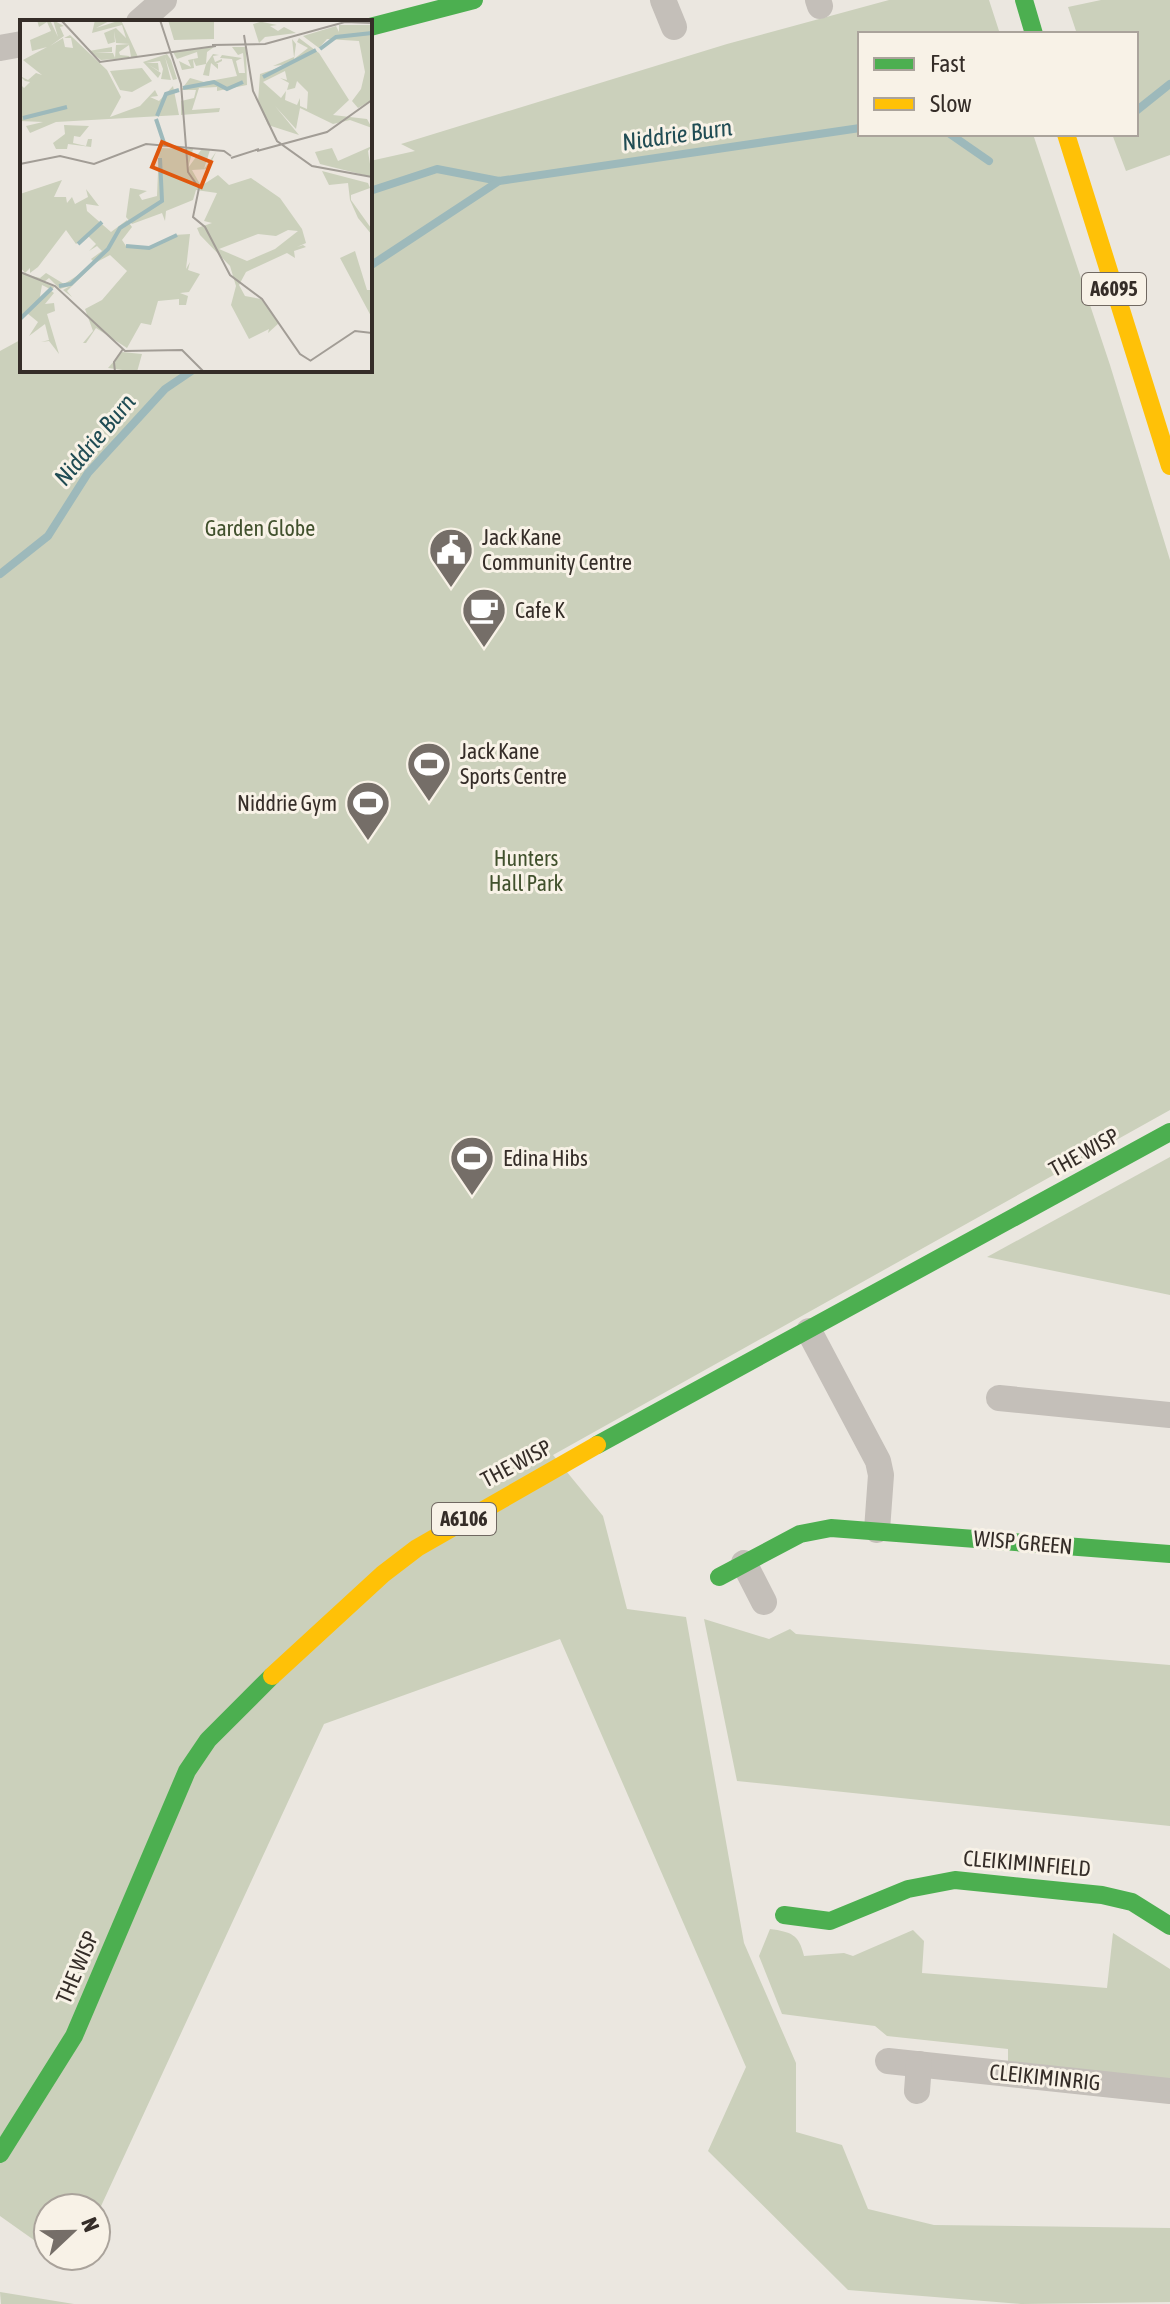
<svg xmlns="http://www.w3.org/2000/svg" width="1170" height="2304" font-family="'Asap Condensed',sans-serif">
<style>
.green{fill:#cbd0bb}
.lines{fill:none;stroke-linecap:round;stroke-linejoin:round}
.stream{stroke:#9db9bb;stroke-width:8}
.street{stroke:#c4bfb9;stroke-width:26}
.fast{stroke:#4caf50;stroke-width:18}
.slow{stroke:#ffc107;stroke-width:18}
.labels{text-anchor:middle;stroke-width:6;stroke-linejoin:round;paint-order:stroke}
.shield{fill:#f8f2e7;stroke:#706861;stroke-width:2}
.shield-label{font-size:20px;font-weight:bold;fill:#352d28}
.park-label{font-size:22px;fill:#41512d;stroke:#f8f2e7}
.poi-label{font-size:22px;fill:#352d28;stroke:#f8f2e7;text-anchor:start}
.street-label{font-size:22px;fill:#352d28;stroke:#f8f2e7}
.water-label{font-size:24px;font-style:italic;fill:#204c54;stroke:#f8f2e7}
.inset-river{fill:none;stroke:#9db9bb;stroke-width:4}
.inset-road{fill:none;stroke:#a29d96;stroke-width:2}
.view{fill:#df570d;fill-opacity:0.15;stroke:#df570d;stroke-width:4}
.inset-edge{fill:none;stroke:#352d28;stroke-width:4}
</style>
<rect width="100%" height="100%" fill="#ebe7e0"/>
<!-- green -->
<g class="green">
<path d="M889,0H989L1000,34H860V134H1033L1110,365L1170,560V1110L553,1455L603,1516L627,1609L686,1617L744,1943L796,2063V2132L842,2145L868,2209L934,2225L1170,2228V2302L1021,2304L848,2290L708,2151L746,2067L560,1639L324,1724L96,2217V2208H48V2250L0,2216V351L22,339V370H370V161L415,151L401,144L727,44Z"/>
<path d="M1101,0H1170V155L1126,171L1112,134H1136V34H1077L1068,7Z"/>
<path d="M1170,1157V1295L987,1257Z"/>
<path d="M704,1619L769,1639L790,1629L796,1634L1170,1665V1826L737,1781Z"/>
<path d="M770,1929C791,1932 799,1934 804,1956L844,1953L853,1956L913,1930L924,1941L922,1973L1107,1988L1113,1933L1170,1969V2085L1008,2068V2049L887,2036L875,2026L782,2014L759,1956Z"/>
<path d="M0,2292L74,2304H1Z"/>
</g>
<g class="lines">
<!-- stream -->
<g class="stream">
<path d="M1136,111L1170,84"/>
<path d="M950,134L989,161"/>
<path d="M370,191L437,169L499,181L860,128"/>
<path d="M370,266L499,181"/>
<path d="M0,574L48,536L88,473L165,389L193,370"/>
</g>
<!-- street -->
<g class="street">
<path d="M663,0L674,27"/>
<path d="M818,0L820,6"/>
<path d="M139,22L164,0"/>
<path d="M0,48L22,44"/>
<path d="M809,1331L878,1461L881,1475L877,1530"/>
<path d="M999,1398L1170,1415"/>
<path d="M744,1563L764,1602"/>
<path d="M888,2061L1170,2091"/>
<path d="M917,2091L919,2064"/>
</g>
<!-- fast -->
<g class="fast">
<path d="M1024,0L1034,34"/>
<path d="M370,27L474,0"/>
<path d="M597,1445L1170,1132"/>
<path d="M719,1577L800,1534L831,1528L1170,1554"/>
<path d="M784,1915L830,1921L908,1889L955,1880L1102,1895L1132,1902L1170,1926"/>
<path d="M0,2154L74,2036L187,1771L208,1740L272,1676"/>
</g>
<!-- slow -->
<g class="slow">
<path d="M1066,134L1170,466"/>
<path d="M272,1676L383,1574L417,1548L597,1445"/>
</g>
</g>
<!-- icons -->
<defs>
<g id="civic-pin" transform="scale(2.3)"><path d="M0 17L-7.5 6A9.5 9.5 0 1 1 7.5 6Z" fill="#756e68" stroke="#f8f2e7"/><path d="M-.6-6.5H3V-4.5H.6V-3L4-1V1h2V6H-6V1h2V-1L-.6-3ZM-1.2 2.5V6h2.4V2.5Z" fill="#fff"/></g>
<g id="cafe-pin" transform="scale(2.3)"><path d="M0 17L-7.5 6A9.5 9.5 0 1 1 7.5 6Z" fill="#756e68" stroke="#f8f2e7"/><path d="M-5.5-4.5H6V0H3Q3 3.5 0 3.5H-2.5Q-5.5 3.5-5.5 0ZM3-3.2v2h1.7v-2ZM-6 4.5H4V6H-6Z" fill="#fff"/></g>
<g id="stadium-pin" transform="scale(2.3)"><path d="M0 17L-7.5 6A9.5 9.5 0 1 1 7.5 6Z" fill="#756e68" stroke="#f8f2e7"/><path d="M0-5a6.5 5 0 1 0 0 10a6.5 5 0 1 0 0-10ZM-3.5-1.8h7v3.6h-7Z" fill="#fff"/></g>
</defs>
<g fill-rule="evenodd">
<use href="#civic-pin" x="451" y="550"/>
<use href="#cafe-pin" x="484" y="610"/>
<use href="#stadium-pin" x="429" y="764"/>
<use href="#stadium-pin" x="368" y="803"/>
<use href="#stadium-pin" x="472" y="1158"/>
</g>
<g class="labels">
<!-- shield labels -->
<g class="shield">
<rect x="1082" y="273" width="64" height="32" rx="6"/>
<rect x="432" y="1503" width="64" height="32" rx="6"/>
</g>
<g class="shield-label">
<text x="1114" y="296">A6095</text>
<text x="464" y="1526">A6106</text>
</g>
<!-- park labels -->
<g class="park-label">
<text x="260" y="536">Garden Globe</text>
<text x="526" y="866">Hunters<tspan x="526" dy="25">Hall Park</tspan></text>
</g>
<!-- poi labels -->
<g class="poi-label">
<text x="482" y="545">Jack Kane<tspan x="482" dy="25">Community Centre</tspan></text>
<text x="515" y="618">Cafe K</text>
<text x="460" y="759">Jack Kane<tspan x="460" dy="25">Sports Centre</tspan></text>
<text x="337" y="811" text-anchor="end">Niddrie Gym</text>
<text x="503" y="1166">Edina Hibs</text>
</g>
<!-- street labels -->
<g class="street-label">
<text transform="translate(1084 1152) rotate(-29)" y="8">THE WISP</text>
<text transform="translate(516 1463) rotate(-28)" y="8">THE WISP</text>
<text transform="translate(1023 1542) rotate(5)" y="8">WISP GREEN</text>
<text transform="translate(1027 1863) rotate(5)" y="8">CLEIKIMINFIELD</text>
<text transform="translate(77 1967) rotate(-67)" y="8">THE WISP</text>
<text transform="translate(1045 2077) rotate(6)" y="8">CLEIKIMINRIG</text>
</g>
<!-- water labels -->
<g class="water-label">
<text transform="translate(677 135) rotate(-8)" y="8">Niddrie Burn</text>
<text transform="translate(95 440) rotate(-50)" y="8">Niddrie Burn</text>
</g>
</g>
<!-- overview -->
<g transform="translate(20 20)">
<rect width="352" height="352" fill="#ebe7e0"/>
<path d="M17,0H30L38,17L33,0L44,6L40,7L44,16L30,26L43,18L45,27L53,28L51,18H44L50,15L87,50L101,77L90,97L120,86L135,70L138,76L130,77L139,81L153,66L159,95L36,102L10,113L6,106L23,102L0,101V64L4,68L10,62L5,61L0,56L8,60L16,53L22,55L3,40L27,27L12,31L10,20L31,11L27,2L19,7ZM75,0H91L76,8L101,0L118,37H111L109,25L99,32L100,35L109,36L110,38L81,40L69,31L92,27V32L75,33H93L95,38L96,25L110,24L96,23L94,11L95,22L88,24L84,13L96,8L106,18L102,5L72,13ZM148,0L194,1V19L154,20ZM233,0L257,5L250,6L258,11L264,7L276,13L245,17L239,23L233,4L240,2ZM319,5H352V80L338,88L332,81L341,69L345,52L339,21L307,19L299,28L283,16L316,6L319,12ZM279,18L299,33L329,80L313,95L347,99L352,108L330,100L313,104L280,88L276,109L255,86L279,115L248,105L238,82L240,54L270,44L253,46L274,37L272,19L276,24L274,39L288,28L277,22ZM265,51L267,60L260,58L269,63L267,70L275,68L277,61L288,72L287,89L280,86V78L277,85L265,80L266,71L261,78L243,62ZM194,27L187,32L186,44L193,34L199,35L193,36L195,42L202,39V41L196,44H198V49L191,43L189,56L183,55L186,44L176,46L173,39L174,48L162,50L159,41L171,47L168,40L178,38L177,32L157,39L153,32ZM212,27H226L227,65L197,71V67L179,68L172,90L200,88L199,92L161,95V81L174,78L176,70H161L170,58L184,62L217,56L212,39L200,38L202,35L222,38L216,41L219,53H225L223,33L218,35ZM147,34L151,40L157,59L153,60L145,37L151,60L141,59L143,49L140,41L126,43H138L139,51L129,45L141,53L138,58L123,42ZM122,48L132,61L112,72L100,70L90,51ZM44,105L69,106L60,117L54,116L53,123L66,126L68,119H72L71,127L48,124L47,129H36L33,123L45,114ZM352,126L348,131L352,157L300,144L295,132L312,128L318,141ZM139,128L173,129L168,148L181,130H190L184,149L196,132L188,149L172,150L181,166L198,155L209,165L231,158L260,178L282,209L286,223L277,227L283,225L286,227L274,231L275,238L267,233L226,252L219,265L225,276L241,279L259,303L248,313L249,309L229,319L211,285L216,266L210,246L180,215L177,208L192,203L184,201L197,173L176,170L173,180L146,191L145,201L142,193L112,204L106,197L110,168L127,171L119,175L122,180L137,176ZM268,210L278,211L255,229L227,241L199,229L238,214L256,216ZM302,151L348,163L350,168L331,175V180L351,208L352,215L338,198L330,180L328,163L309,165ZM42,160L34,177H46L47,183L52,177L55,184L68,177L66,169L79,186L66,184L67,191L91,212L107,200L112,207L102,220L106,226L129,228L154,215L170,214L166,249L170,242L168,250L180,254L169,272L160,273L168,276L166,285H159V279L138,281L131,305L121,303L107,328L76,308L66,323H63L73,311L65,289L82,280L107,251L90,235L75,243L71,239L82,231L77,226L69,231L76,224L68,216L56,224L46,210L18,247L10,253V248L5,253L0,247V174ZM335,231L347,270H352V298L320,238ZM71,247L47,271L52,277L43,270L50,266L40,269L29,258L24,262L34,267L32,270L22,265L19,282L30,270L34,273L25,284L34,283L35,291L27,294L39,334L29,321L21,322L29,320L25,304L9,316L18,302L7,293L0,302V253L20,258L26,253L44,264ZM102,332L122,334L117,352L88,348Z" fill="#cbd0bb" fill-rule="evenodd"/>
<path class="inset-river" d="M300,29L316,17L352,13M243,57L296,30M163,68L194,62L207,69L223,62M137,96L146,74L159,70M3,98L47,87M136,99L144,123M58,224L82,202M106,226L129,228L157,215M39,266L51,264L88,229L100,208L142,181L140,138M0,299L32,268"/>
<path class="inset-road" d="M41,0L80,42L196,26M140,0L161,64L168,152L179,168L173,197L185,207L210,255L242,279L280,334L291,341M224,15L233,71L257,121L292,146L352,157M192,25L245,24L325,2L352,3M237,131L307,112L352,80M211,138L239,129M0,144L40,136L74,144L126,124L204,131L211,136M0,252L35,266L105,331L162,330L184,352M290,341L335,311L352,313M95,352L94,342L103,329"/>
<path class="view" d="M142,122L191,142L181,167L132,147Z"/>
<rect width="352" height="352" class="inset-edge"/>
</g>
<!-- legend -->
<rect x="858" y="32" width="280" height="104" fill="#f8f2e7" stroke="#aaa39b" stroke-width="2"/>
<rect x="874" y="58" width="40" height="12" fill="#4caf50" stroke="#aaa39b" stroke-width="2"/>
<text x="930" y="72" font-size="24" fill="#352d28">Fast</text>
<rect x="874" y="98" width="40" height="12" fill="#ffc107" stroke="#aaa39b" stroke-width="2"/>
<text x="930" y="112" font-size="24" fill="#352d28">Slow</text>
<!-- north arrow -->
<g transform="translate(72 2232) rotate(68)"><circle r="38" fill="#f8f2e7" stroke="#aaa39b" stroke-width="2"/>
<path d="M0-6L14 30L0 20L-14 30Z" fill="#756e68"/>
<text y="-12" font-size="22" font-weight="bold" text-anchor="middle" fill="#352d28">N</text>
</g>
</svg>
